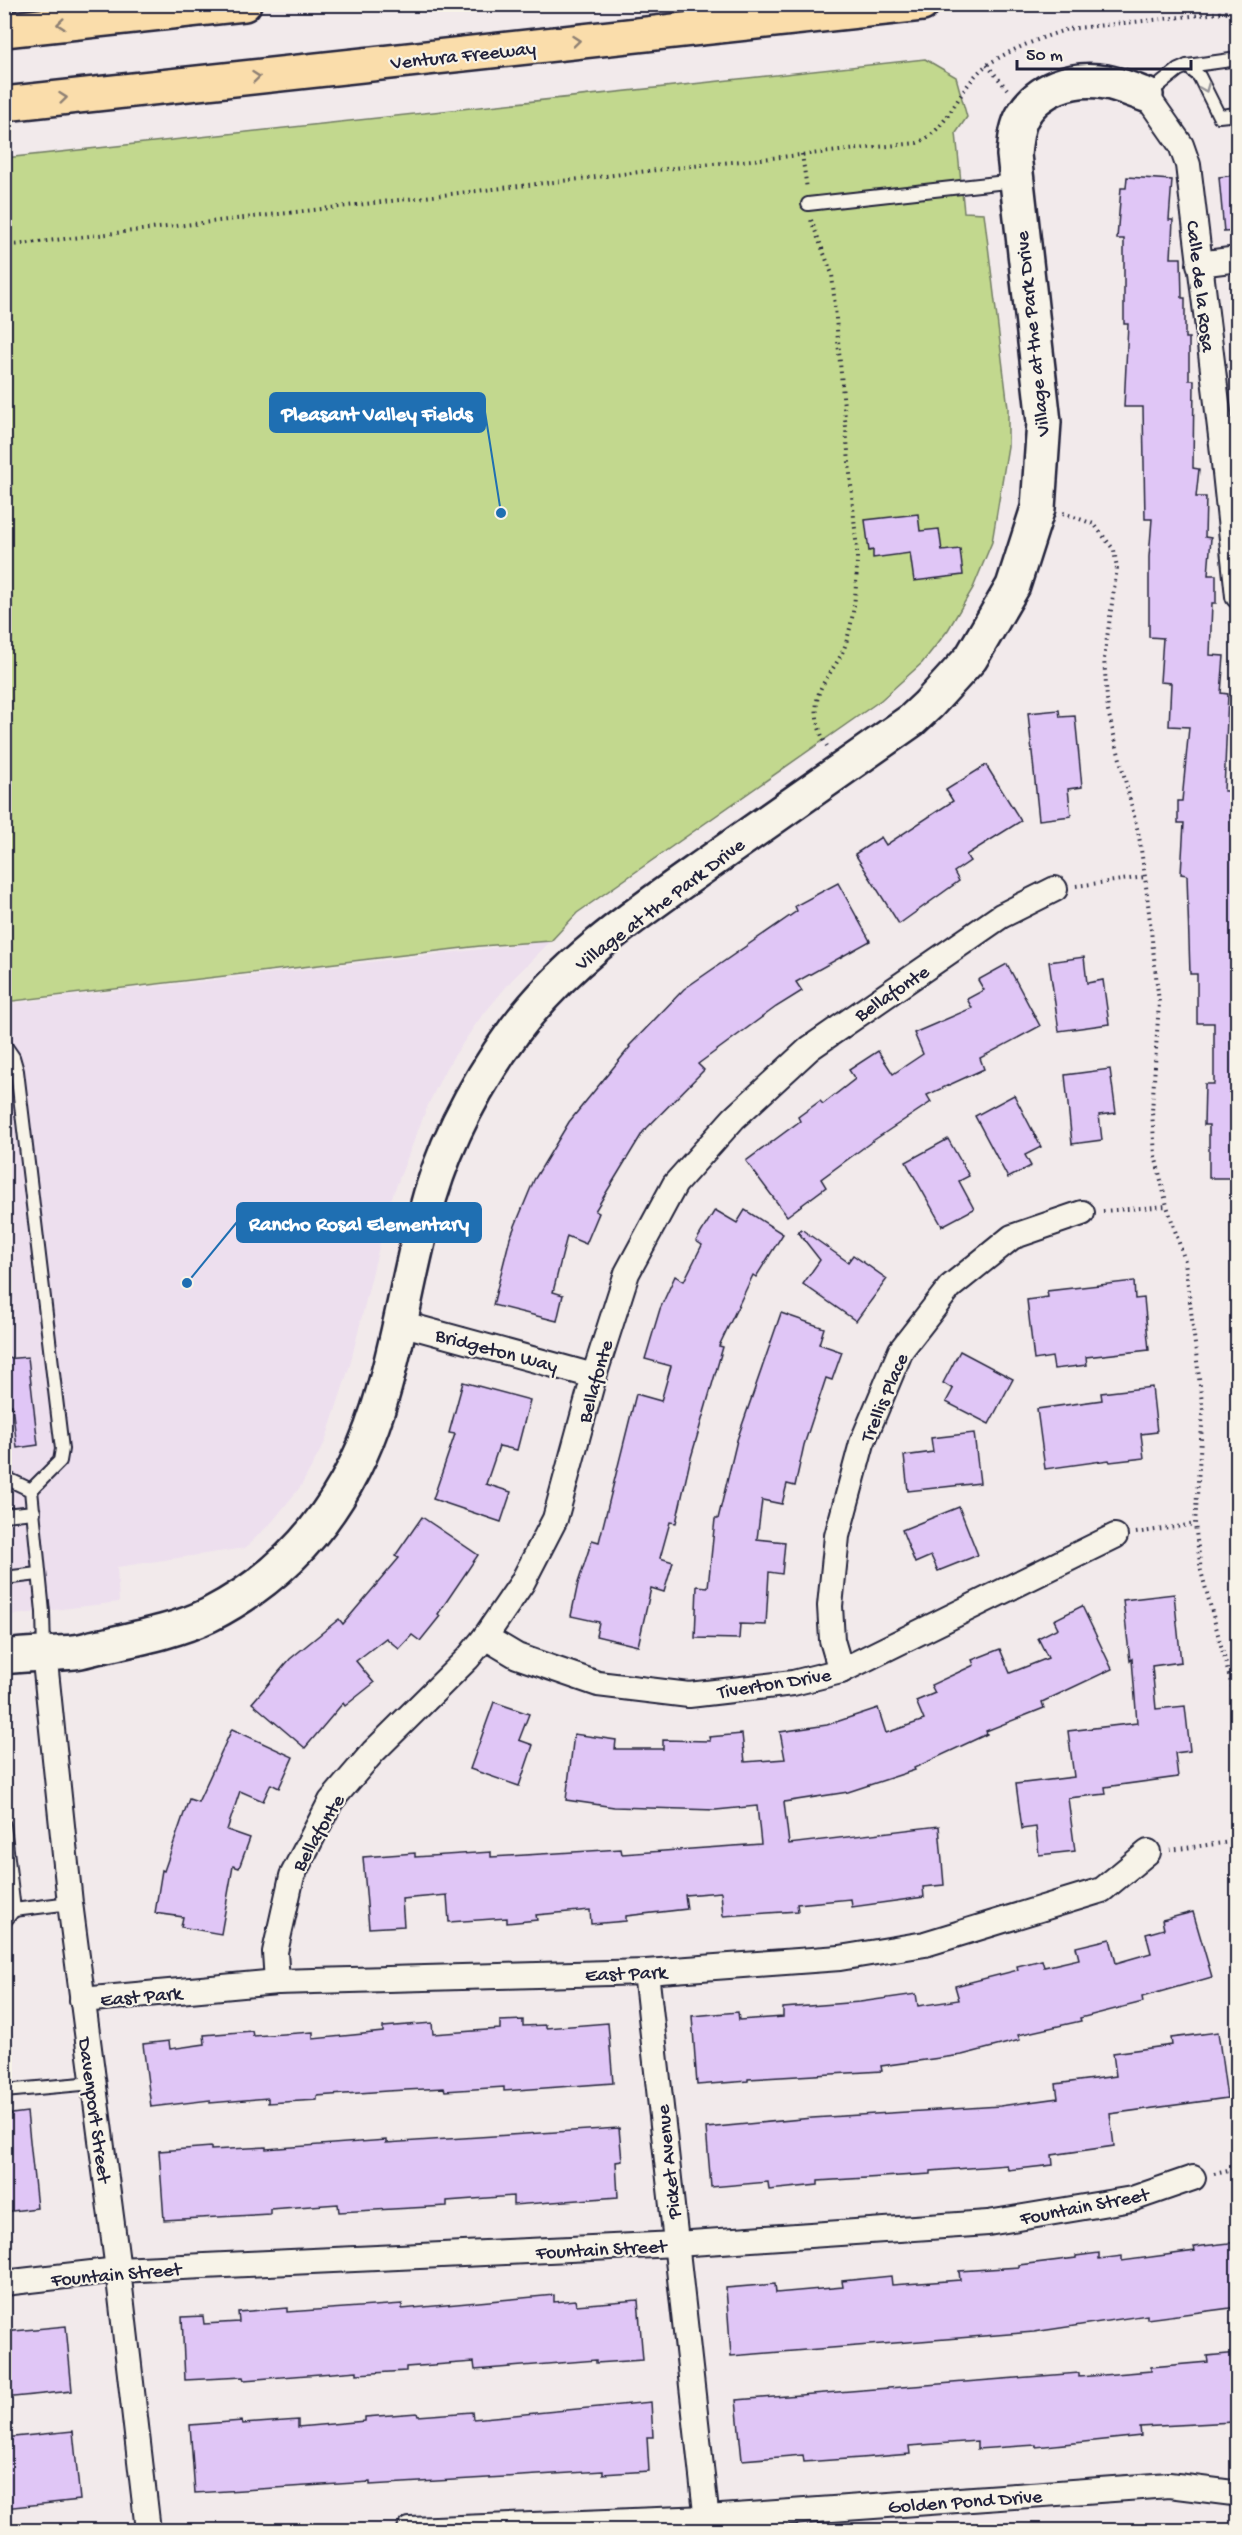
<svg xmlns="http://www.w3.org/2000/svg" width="1242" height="2535" font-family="'Gochi Hand',sans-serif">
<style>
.built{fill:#eddfee}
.green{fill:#c2d88e;stroke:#727d64;stroke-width:1.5}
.building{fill:#e0c6f6;stroke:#22223b;stroke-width:1.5}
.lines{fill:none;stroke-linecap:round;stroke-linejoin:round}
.lane-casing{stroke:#22223b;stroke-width:16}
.street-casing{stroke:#22223b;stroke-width:28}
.secondary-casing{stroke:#22223b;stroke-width:38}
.highway-casing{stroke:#22223b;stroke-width:38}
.path{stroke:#22223b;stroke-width:4;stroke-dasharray:1.5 4.5;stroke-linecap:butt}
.lane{stroke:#f7f3e8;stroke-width:12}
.street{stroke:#f7f3e8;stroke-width:24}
.secondary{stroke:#f7f3e8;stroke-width:33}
.highway{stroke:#faddab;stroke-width:33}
.oneway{stroke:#8e8073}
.oneway2{stroke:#97959a}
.labels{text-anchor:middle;stroke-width:4.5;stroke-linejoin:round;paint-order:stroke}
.street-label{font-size:20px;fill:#22223b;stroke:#f7f3e8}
.leader{fill:none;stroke:#1f6fb2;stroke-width:2}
.callout-dot{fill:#1f6fb2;stroke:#f7f3e8;stroke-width:2}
.callout{fill:#1f6fb2;stroke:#1f6fb2;stroke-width:2}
.callout-label{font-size:21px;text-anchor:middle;font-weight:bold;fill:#fff}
</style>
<rect width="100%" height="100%" fill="#f2eaeb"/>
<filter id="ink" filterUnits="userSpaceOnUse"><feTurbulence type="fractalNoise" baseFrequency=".0167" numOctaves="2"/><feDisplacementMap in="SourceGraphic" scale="12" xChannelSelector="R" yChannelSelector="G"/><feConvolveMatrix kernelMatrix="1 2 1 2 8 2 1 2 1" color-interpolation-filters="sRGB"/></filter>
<g filter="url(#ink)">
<!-- built -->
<path class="built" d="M551,941L511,981L478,1021L446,1068L428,1105L390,1202L350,1365L325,1442L301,1486L272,1522L245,1548L117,1567L119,1602L5,1616L4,1004Z"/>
<!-- green -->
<path class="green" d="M925,59L956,77L967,117L956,133L964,212L984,213L1008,408V446L992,542L973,588L948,630L922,663L881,700L577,913L551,941L480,946L5,1002V158Z"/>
<!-- building -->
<g class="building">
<path d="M1238,175V231L1224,232L1219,177Z"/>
<path d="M1127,177L1172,180L1169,220H1173L1171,258H1181L1182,298H1185V338H1189V380H1194L1193,468L1199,469L1196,497H1206L1205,537L1211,538L1208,575H1216V603H1212L1210,655L1224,656L1221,693L1228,694L1224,791H1237L1238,1178H1209V1125H1204L1205,1084H1214V1023H1197V974H1190L1187,875L1181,874L1184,823H1178V801H1182L1189,727L1169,726L1171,683L1160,682L1163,638L1149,637V557L1152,519H1145L1143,407H1124L1128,324H1124V239H1117L1121,188H1126Z"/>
<path d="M918,514L920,531L939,529L942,551L960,549L963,575L914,581L910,553L873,558V550L869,551L865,520Z"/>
<path d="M1059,710L1060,717L1075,716L1082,787L1068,789L1071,816L1039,820L1028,713Z"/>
<path d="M986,765L1021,821L966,855L970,861L954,872L959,881L899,924L855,854L881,837L886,845L953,801L946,790Z"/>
<path d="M838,883L870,941L796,982L802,991L776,1007L698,1064L704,1070L643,1132L595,1211L599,1213L586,1244L567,1236L553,1292L563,1295L557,1321L493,1305L510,1238L534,1180L569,1122L630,1047L629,1046L684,989L797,911L795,906Z"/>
<path d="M1084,957L1087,983L1103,980L1109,1024L1059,1031L1049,962Z"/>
<path d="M1007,964L1040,1026L980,1058L984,1069L927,1095L931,1102L874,1140L821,1179L826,1187L787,1216L746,1161L800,1121L798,1117L820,1101L823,1104L855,1079L849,1070L878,1051L893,1074L923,1054L914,1033L972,1008L967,999L984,990L978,980Z"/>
<path d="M1110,1069L1116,1113L1099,1115L1102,1140L1072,1144L1065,1075Z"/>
<path d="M1014,1095L1041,1147L1025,1155L1031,1166L1008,1178L975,1116Z"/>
<path d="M948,1139L969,1176L959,1181L974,1209L942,1226L906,1162Z"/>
<path d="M715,1210L737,1223L745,1210L783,1234L756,1277L753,1275L719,1346L723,1347L690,1461L676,1523L670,1522L660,1558L673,1562L664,1592L651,1588L638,1646L596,1636L599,1622L571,1616L578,1583L592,1540L599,1542L636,1394L661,1401L671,1366L645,1359L660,1309L675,1276L684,1281L702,1245L696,1241Z"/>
<path d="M801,1229L848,1262L853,1255L887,1279L856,1321L803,1284L820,1260L798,1232Z"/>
<path d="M1134,1281L1135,1299L1144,1298L1149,1350L1086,1357L1087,1365L1054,1369L1052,1357L1034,1360L1027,1300L1048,1297L1047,1291Z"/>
<path d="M781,1313L824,1328L819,1344L842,1352L832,1380L826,1378L804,1445L795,1486L787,1484L782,1504L762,1500L757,1539L785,1542L782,1574L769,1572L766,1625L740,1624L739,1639L695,1638L697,1586L708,1587L715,1519H718L737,1440Z"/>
<path d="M960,1351L1013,1379L989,1424L946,1402L953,1389L943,1383Z"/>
<path d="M28,1357L38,1445L17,1448L12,1405L4,1406V1359Z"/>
<path d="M463,1382L530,1400L517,1450L499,1446L486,1484L511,1492L501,1522L433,1499L455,1434L449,1433Z"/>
<path d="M1152,1387L1157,1432L1141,1434L1144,1458L1110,1462L1109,1460L1045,1469L1037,1409L1102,1400L1101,1393Z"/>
<path d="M974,1433L980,1483L908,1491L904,1456L933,1452L931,1438Z"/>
<path d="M959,1507L978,1555L938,1571L931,1556L915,1563L902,1530Z"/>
<path d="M422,1517L478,1555L438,1614L440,1616L420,1641L412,1635L399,1649L386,1638L356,1661L374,1683L345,1706L343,1703L305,1748L252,1703L290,1659L339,1619L343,1624L399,1558L395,1556Z"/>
<path d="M1174,1594L1181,1662L1152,1666L1156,1709L1185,1706L1190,1751L1175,1753L1178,1777L1105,1787L1106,1794L1068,1798L1075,1851L1039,1855L1036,1827L1022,1829L1016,1784L1074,1777L1068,1731L1137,1723L1132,1659L1130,1661L1123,1600Z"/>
<path d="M1082,1606L1112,1669L1042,1702L1044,1708L986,1731L987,1734L914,1768L915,1770L848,1792L784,1802L789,1844L939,1826L944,1885L923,1887L924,1897L852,1907L851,1899L797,1904L798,1911L723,1916L721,1892L685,1895L687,1909L626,1916V1921L591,1924L590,1910L536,1915L537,1920L507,1923V1918L449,1922L447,1895L402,1899L404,1926L369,1928L363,1857L415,1853V1857L491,1852V1857L621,1849L622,1854L761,1844L757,1806L716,1810L614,1807L566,1800L574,1734L616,1740L615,1749H663V1740L710,1741L709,1737L742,1734L745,1762L785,1759L780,1732L827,1725L878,1708L886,1733L924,1720L916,1701L935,1693L931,1685L974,1665L972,1660L1000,1649L1010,1673L1048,1658L1038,1638L1058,1628L1054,1620Z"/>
<path d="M494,1702L529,1714L519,1740L533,1745L519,1786L470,1769Z"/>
<path d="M232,1729L293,1757L279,1788L271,1784L263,1801L240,1791L227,1830L250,1838L239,1868L233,1866L221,1934L181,1927L183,1917L155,1913L162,1870L164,1871L189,1799L198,1802Z"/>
<path d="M1193,1912L1212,1977L1142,1997L1143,2002L1080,2018L1081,2021L1018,2035L1020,2040L962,2055L881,2066L882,2071L748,2079V2081L697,2085L692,2016L738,2012L739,2020L783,2017V2008L860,2002L916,1994L918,2006L959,2000L955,1986L1018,1970L1017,1966L1042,1960L1044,1967L1079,1959L1076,1947L1110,1939L1116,1963L1151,1953L1146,1934L1164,1929L1162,1920Z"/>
<path d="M523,2020V2026L546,2025V2028L608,2023L613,2083L504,2091V2087L445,2091L444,2088L387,2091L317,2096V2100L268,2103V2098L210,2103V2100L151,2107L143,2044L169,2041L170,2049L205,2044L204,2035L252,2031L253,2036L313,2032V2039L383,2032V2027L432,2023L433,2034L500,2029V2021Z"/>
<path d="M1218,2032L1227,2098L1110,2114L1114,2146L1052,2155L1053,2165L1008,2170L1007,2165L931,2171V2174L818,2181V2185L769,2190L768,2182L711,2187L706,2128L812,2118L1000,2106L1058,2098L1056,2084L1116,2076L1113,2053L1172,2045L1171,2038Z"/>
<path d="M27,2112L37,2208L4,2212V2115Z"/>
<path d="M619,2128L622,2161L616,2162L618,2197L513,2205V2196L447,2201V2206L339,2212L338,2204L270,2209V2214L164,2220L159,2151L211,2147V2150L266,2147V2149L386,2140V2143Z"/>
<path d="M1238,2242V2307L1147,2319V2315L1034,2332L731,2356L726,2288L775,2284L776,2293L843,2287L842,2281L891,2276L892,2285L960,2280L959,2271L1019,2267V2265L1076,2258V2256L1099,2253V2259L1122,2256V2261L1195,2251L1194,2247Z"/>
<path d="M554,2295V2302L575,2300L576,2305L638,2300L643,2360L596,2363V2360L475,2370L474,2362L406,2367V2371L357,2374V2371L244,2380L243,2377L185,2380L182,2317L203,2316L204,2324L239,2322L238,2312L287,2308V2312L402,2304V2309Z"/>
<path d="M66,2326L72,2391L4,2398V2332Z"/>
<path d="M1238,2353V2413L1232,2414L1233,2422L1140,2427L1141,2436L1036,2447V2445L977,2449V2441L909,2446L910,2454L861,2458L804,2462L803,2455L742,2460L736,2400L1079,2373V2377L1151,2371V2367L1208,2362L1207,2356Z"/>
<path d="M651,2402L653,2437H647L649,2471L603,2474V2471L370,2485V2482L195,2493L190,2425L242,2421L243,2424L298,2420V2427L365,2421V2417L417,2413L418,2416L472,2412L473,2419Z"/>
<path d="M73,2431L80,2500L4,2508V2438Z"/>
</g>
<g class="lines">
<!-- lane casing -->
<g class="lane-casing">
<g id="lane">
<path d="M1238,59L1187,66L1199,76L1219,116L1238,114"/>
<path d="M1147,95L1178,70L1187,66"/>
<path d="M808,204L1015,181"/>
<path d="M4,1044L13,1057L17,1071L62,1449L60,1461L31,1490"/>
<path d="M4,1481L10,1480L31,1490L43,1612L44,1651"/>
<path d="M4,1515L34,1512"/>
<path d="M4,1578L38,1574"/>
<path d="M4,1825L14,1910L70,1903"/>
<path d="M4,1922L14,1910"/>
<path d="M4,2091L93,2083"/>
</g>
</g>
<!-- street casing -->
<g class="street-casing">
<g id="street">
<path d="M1146,95L1181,145L1188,165L1222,444L1238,596"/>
<path d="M1199,264L1238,259"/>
<path d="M400,1323L594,1376"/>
<path d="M485,1637L517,1656L598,1684L689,1695L793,1683L841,1671L1115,1536"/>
<path d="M44,1652L70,1903L118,2270L148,2530"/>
<path d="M841,1671L832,1640L830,1606L837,1536L862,1443L901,1350L950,1287L1012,1237L1082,1213"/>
<path d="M646,1972L708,2530"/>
<path d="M277,1982L275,1952L292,1876L331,1801L373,1752L468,1658L485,1637L522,1583L555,1519L594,1376L627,1273L675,1184L734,1118L810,1048L1001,916L1055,889"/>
<path d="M82,2000L277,1982L646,1972L840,1958L925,1944L1102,1890L1148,1852"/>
<path d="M4,2283L118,2270L676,2244L988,2223L1132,2199L1193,2178"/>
<path d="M410,2530L707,2518L1169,2485L1233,2493"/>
</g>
</g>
<!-- secondary casing -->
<g class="secondary-casing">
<path id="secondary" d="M4,1657C28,1654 51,1654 74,1652C84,1651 93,1647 102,1646C138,1638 176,1631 209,1615C295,1571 349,1500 378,1409C398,1347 407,1281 424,1218C441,1150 474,1086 515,1030C568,958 645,908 717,857C782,811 847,765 912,720L928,705L971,658L1013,586L1038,508L1044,422L1014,155C1015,143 1016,130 1021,119C1036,88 1074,76 1106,82C1119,84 1133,91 1146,95"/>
</g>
<!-- highway casing -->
<g class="highway-casing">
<g id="highway">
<path d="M4,30L244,4"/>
<path d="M4,104L922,4"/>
</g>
</g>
<!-- path -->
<g class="path">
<path d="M987,65L1007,89"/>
<path d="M802,154L807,189"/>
<path d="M811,220L832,274L857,551C857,582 855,614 846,643C841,659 831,670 823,684C812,702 816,728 827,746"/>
<path d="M4,246L674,168L917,143C950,130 958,86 987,65C1011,49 1041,38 1068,29L1238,11"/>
<path d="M1063,513L1094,524L1114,550L1117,568L1104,659L1108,711L1139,836L1145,877L1159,1002L1152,1112L1155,1155L1167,1206L1185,1261L1203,1411L1195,1524L1201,1571L1233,1690L1238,1732"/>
<path d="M1076,886L1145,877"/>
<path d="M1103,1211L1167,1206"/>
<path d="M1136,1533L1195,1524"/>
<path d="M1170,1850L1238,1841"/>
<path d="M1214,2174L1238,2169"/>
</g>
<!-- lane -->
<use href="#lane" class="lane"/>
<!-- street -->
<use href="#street" class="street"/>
<!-- secondary -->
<use href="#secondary" class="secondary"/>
<!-- highway -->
<use href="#highway" class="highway"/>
</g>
<!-- one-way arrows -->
<defs><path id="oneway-chevron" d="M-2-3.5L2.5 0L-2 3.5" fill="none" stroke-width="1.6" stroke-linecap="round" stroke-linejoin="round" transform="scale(1.5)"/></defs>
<g class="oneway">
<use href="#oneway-chevron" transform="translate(61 24) rotate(174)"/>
<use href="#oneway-chevron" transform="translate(576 41) rotate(-6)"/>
<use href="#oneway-chevron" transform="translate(256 77) rotate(-6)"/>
<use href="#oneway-chevron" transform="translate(63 98) rotate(-6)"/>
</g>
<use class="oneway2" href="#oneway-chevron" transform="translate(1205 88) rotate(68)"/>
</g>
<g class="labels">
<!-- street labels -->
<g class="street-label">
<text transform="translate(463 54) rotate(-6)" y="7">Ventura Freeway</text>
<text transform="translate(1202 286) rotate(83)" y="7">Calle de la Rosa</text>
<text transform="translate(1031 334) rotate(-96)" y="7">Village at the Park Drive</text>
<text transform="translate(659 903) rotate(-37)" y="7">Village at the Park Drive</text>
<text transform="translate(891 992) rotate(-34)" y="7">Bellafonte</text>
<text transform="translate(497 1349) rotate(15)" y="7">Bridgeton Way</text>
<text transform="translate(594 1381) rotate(-74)" y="7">Bellafonte</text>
<text transform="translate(883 1397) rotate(-67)" y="7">Trellis Place</text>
<text transform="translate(774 1682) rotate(-9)" y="7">Tiverton Drive</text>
<text transform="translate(317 1832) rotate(-60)" y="7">Bellafonte</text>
<text transform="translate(626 1972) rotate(-2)" y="7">East Park</text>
<text transform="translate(141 1995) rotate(-5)" y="7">East Park</text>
<text transform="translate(96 2110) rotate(82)" y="7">Davenport Street</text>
<text transform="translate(667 2162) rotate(-96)" y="7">Picket Avenue</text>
<text transform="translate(1084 2205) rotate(-11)" y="7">Fountain Street</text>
<text transform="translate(601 2248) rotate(-3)" y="7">Fountain Street</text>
<text transform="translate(116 2273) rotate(-5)" y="7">Fountain Street</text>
<text transform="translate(965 2500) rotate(-4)" y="7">Golden Pond Drive</text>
</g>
</g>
<!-- callouts -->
<path class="leader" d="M501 513L485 412M187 1283L237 1222"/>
<g class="callout-dot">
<circle cx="501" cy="513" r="6"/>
<circle cx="187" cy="1283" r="6"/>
</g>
<g class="callout">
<rect x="270" y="393" width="215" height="39" rx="6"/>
<rect x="237" y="1203" width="244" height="39" rx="6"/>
</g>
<g class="callout-label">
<text x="377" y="420">Pleasant Valley Fields</text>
<text x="359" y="1230">Rancho Rosal Elementary</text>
</g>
<!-- margin -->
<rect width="1242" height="2535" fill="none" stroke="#f7f3e8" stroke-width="24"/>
<rect x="12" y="12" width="1218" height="2511" fill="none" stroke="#22223b" stroke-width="2" filter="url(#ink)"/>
<!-- scale -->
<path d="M1017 60v9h174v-9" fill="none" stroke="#22223b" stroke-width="3"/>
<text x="1026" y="60" font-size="18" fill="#22223b" stroke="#f7f3e8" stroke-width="4.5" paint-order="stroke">50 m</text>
</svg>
